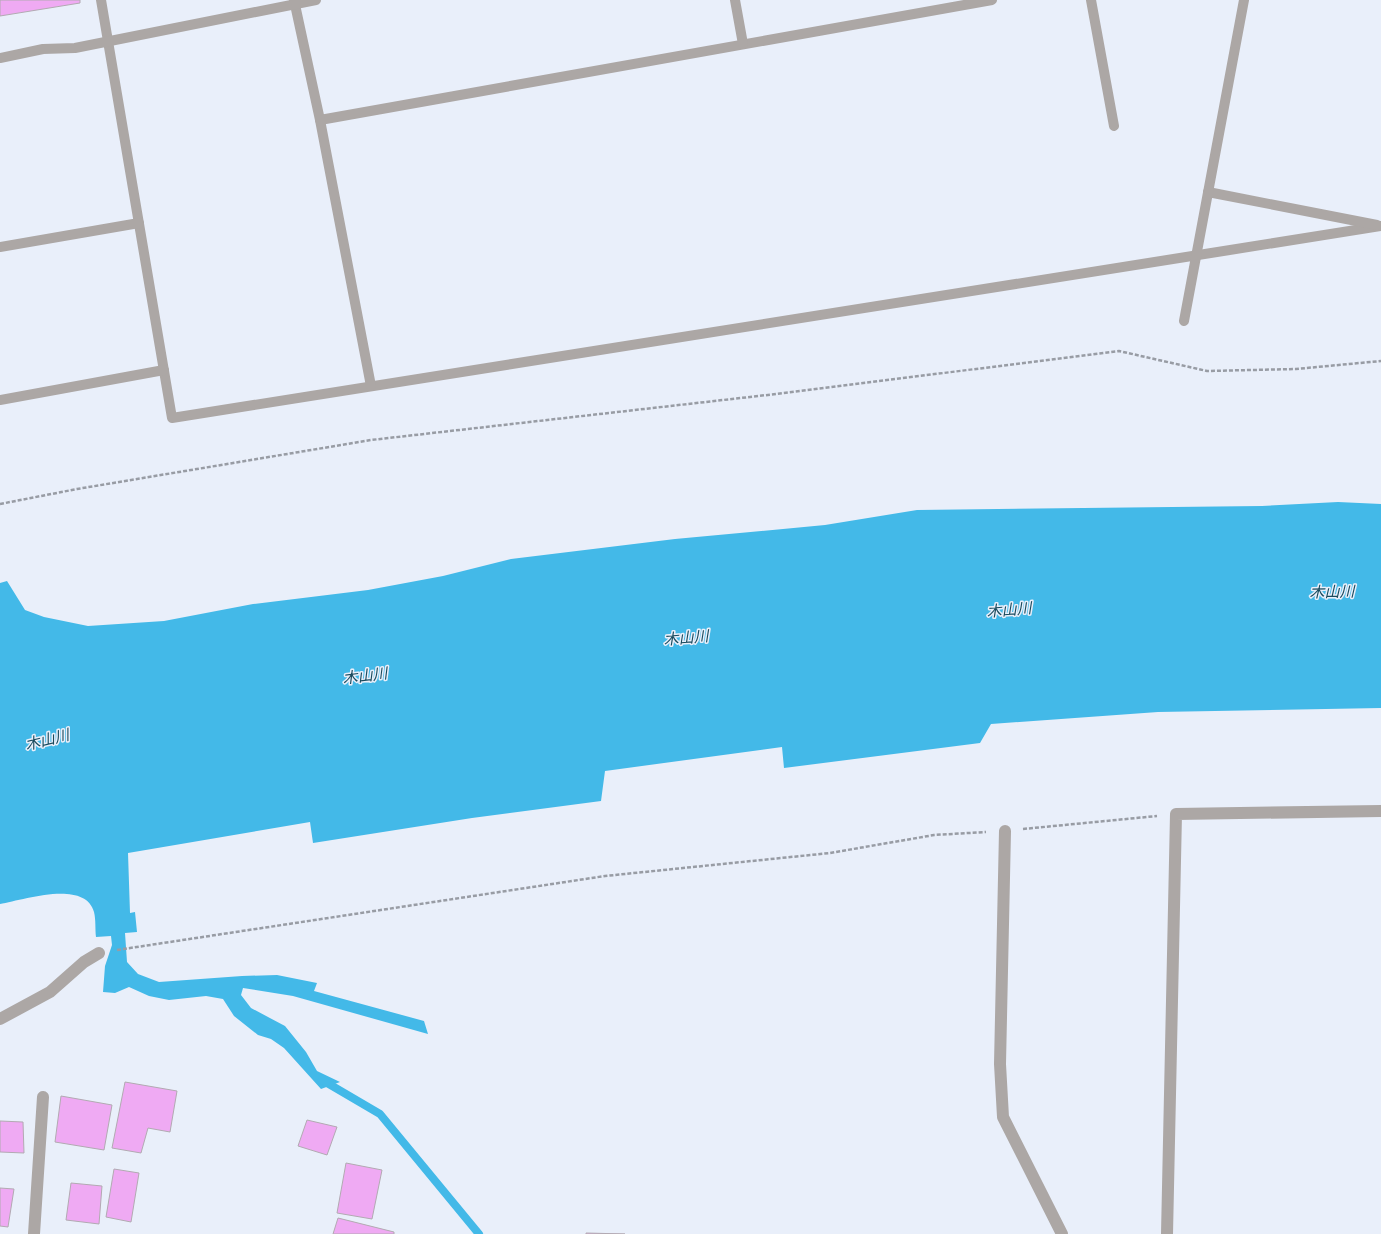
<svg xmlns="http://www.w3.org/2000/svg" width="1381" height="1234" font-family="'Fira Sans Condensed','Noto Sans JP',sans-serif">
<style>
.water{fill:#43b9e8}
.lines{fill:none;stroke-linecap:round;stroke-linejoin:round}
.stream{stroke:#43b9e8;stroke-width:8}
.building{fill:#efaaf3;stroke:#b2aab2}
.path{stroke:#989ca4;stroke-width:2.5;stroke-dasharray:4 2;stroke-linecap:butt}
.service{stroke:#aca7a5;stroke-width:10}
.minor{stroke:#aca7a5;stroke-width:12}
.labels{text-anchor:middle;stroke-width:3;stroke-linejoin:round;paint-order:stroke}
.water-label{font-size:15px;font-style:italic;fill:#194a5d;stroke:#e9effa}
</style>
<rect width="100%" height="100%" fill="#e9effa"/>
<!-- water -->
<path class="water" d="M1338,502L1381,504V708L1158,712L991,724L980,743L784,768L782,747L605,771L601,801L472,818L313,843L310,822L128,853L130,913L135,912L137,932L125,933L127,962L138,974L159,982L242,976L277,975L317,983L314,991L424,1021L428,1034L293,996L243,988L241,995L251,1008L285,1026L306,1052L317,1071L340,1082L321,1089L284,1048L271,1039L258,1035L234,1016L223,999L206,996L169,1000L149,996L129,987L115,993L103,992L105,966L112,945L111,936L96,937C95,929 96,920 94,912C85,879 23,900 0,904V583L7,581L25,610L44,617L88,626L164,621L253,604L368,590L443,576L511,559L675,539L825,525L917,510L1262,506Z"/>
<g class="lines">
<!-- stream -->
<path class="stream" d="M322,1080L380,1114L479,1234"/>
</g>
<!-- building -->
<g class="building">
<path d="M0,0H80V3L0,16Z"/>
<path d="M125,1082L177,1091L170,1132L148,1128L141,1153L112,1148Z"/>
<path d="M61,1096L112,1105L104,1150L55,1142Z"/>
<path d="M307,1120L337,1127L327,1155L298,1146Z"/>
<path d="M0,1121L23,1122L24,1153L0,1152Z"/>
<path d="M346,1163L382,1170L372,1219L337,1213Z"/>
<path d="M114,1169L139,1173L131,1222L106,1217Z"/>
<path d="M71,1183L102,1186L99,1224L66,1220Z"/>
<path d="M0,1188L14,1189L8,1227L0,1226Z"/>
<path d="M338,1218L394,1232V1234H333Z"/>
<path d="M586,1233L625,1234H586Z"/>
</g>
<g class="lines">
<!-- path -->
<g class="path">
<path d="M0,504L77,489L371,440L776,394L1119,351L1207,371L1296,369L1381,361"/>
<path d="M1023,829L1157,816"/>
<path d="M117,950L605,876L830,853L934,835L986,832"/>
</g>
<!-- service -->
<g class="service">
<path d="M101,0L172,418L1381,226"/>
<path d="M294,0L320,120L992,0"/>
<path d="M735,0L743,44"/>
<path d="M1091,0L1114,126"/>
<path d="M0,58L43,49L75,48L316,0"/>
<path d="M320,120L371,386"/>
<path d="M1208,192L1377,225"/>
<path d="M0,247L139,223"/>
<path d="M1184,321L1244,0"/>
<path d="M0,400L164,370"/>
</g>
<!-- minor -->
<g class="minor">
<path d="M1005,831L1000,1064L1003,1117L1062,1234"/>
<path d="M0,1019L50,992L84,962L99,953"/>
<path d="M34,1234L43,1097"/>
<path d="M1167,1234L1176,814L1381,811"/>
</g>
</g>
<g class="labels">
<!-- water labels -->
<g class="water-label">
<text transform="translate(1332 592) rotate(-1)" y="5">木山川</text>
<text transform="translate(1009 610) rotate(-5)" y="5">木山川</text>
<text transform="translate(686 638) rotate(-5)" y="5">木山川</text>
<text transform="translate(365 676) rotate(-7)" y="5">木山川</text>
<text transform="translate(47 740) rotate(-14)" y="5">木山川</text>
</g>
</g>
</svg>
